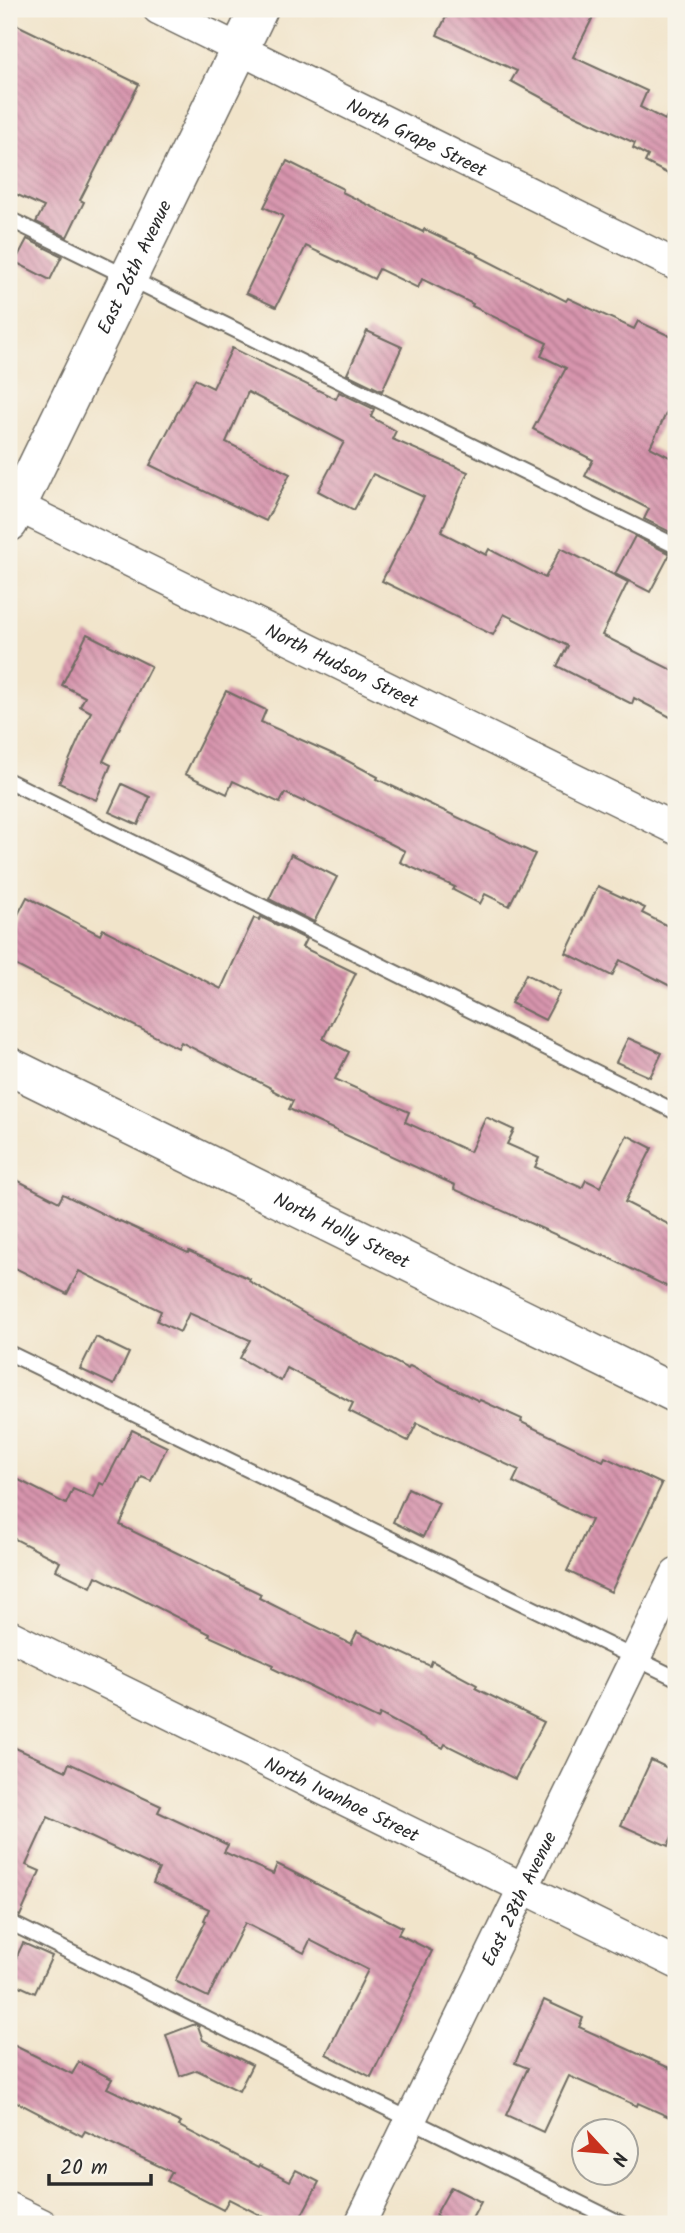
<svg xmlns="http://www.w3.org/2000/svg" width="685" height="2233" font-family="Kalam,sans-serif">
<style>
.building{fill:url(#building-back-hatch)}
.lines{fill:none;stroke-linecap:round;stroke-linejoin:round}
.service-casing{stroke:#706c63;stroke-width:18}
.minor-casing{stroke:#706c63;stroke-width:33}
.tertiary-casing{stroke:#706c63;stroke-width:40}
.service{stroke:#fff;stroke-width:14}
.minor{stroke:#fff;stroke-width:30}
.tertiary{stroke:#fff;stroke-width:37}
.labels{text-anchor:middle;stroke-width:5;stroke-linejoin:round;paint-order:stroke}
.street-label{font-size:19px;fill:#2b2b2b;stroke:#f7f3e8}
</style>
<defs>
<pattern id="building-back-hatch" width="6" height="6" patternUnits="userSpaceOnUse" patternTransform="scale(1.75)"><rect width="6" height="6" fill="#d794ad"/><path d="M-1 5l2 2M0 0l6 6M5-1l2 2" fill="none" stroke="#af798d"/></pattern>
</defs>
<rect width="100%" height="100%" fill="#f7f3e8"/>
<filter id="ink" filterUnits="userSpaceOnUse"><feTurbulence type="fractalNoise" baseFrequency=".0143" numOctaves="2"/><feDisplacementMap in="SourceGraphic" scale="14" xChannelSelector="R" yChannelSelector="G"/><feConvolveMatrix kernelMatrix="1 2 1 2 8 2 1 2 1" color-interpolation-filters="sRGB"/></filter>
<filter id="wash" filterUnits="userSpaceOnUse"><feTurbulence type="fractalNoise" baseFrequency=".00686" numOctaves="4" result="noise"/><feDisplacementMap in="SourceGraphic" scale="28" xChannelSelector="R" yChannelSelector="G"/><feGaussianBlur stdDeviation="1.57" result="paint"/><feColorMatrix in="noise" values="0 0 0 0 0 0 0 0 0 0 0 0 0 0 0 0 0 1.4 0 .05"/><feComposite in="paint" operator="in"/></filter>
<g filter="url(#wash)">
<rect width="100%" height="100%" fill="#f1e4ca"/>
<g id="blocks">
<!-- building -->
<g class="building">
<path d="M450,9H597L573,57L647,91L640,107L665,120L676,98V178L645,162L648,156L633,148L635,143L570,113L511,81L517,71L437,35Z"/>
<path d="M9,21L139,84L80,200L84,202L67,237L36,222L44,207L9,191Z"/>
<path d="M287,161L343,189L342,192L423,232L424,229L479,255L478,256L566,301L568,298L634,329L638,321L676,339V393L650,447L675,460L676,458V535L644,519L649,509L585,476L593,460L533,429L566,368L541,356L547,343L472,306L473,304L422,279L418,288L379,269L374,279L306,246L276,307L246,293L283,216L264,207Z"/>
<path d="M27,239L62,256L50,280L15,262Z"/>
<path d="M367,331L402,347L382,391L347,374Z"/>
<path d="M232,348L336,399L339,392L374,409L371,417L396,431L392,439L468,472L441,532L486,555L489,549L545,578L561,548L628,582L602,635L676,672V720L634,698L632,704L557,666L568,646L504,614L493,635L382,581L424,497L373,474L354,510L318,491L344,442L248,392L226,442L290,474L266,521L150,465L195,379L213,388Z"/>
<path d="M635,536L670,554L650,592L615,574Z"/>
<path d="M87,634L151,666L103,761L111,765L96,800L59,783L91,712L80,706L85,697L62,685Z"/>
<path d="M226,691L266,710L261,722L342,758L378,777L377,779L535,854L509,906L485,894L480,904L453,890L455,887L400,862L405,851L305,800L304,802L285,793L280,803L233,781L227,794L185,774Z"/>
<path d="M122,784L150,797L138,825L109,812Z"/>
<path d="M291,854L337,877L314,922L269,899Z"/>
<path d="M598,886L645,908L642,913L676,930V989L620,960L612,976L566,953Z"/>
<path d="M27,897L100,935L103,929L221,989L254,918L259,920L261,917L306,939L302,947L356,973L323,1039L349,1052L335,1079L409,1112L405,1122L470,1152L486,1117L514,1130L507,1144L539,1158L535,1167L582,1188L586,1180L600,1187L627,1135L652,1148L625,1202L676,1228V1291L603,1255V1256L454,1189L455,1185L289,1109L293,1101L272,1090L273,1089L181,1042L178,1048L9,962V932Z"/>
<path d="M526,974L560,992L545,1020L511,1003Z"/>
<path d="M628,1038L662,1053L650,1077L616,1062Z"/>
<path d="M9,1176L59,1202L63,1194L119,1222L120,1221L188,1253L189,1251L250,1279L249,1281L314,1319L408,1369L410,1366L479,1401L480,1400L522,1419L521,1422L603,1461L605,1457L662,1484L611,1592L567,1571L591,1520L513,1482L519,1470L417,1423L408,1441L349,1411L353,1403L287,1368L281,1381L240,1358L250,1340L189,1313L180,1332L157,1321L161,1311L79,1271L67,1294L9,1265Z"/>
<path d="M96,1337L129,1353L114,1385L80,1369Z"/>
<path d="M132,1430L167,1447L151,1481L142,1477L120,1525L261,1594L259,1598L351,1644L357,1632L430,1666L432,1661L477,1685L475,1688L544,1722L515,1779L445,1744L443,1748L380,1714L378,1719L311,1687L272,1668L274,1665L209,1636L210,1634L96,1576L91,1587L56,1570L60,1562L9,1536V1475L66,1504L73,1489L94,1498L100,1483L104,1485Z"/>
<path d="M408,1488L439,1503L423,1537L393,1522Z"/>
<path d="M9,1745L66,1771L69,1763L161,1806L158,1812L228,1845L224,1852L273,1874L277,1864L402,1927L398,1934L432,1951L371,2077L326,2054L368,1970L310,1940L304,1953L245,1923L208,1997L175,1981L206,1921L204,1920L209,1909L153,1883L159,1869L48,1817L26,1865L40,1871L20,1916L9,1912Z"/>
<path d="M651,1760L676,1772V1827L668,1846L621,1825Z"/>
<path d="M23,1943L52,1956L35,1993L9,1981V1973Z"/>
<path d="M544,2000L583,2018L579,2027L676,2071V2120L638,2103L637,2106L569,2076L543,2132L506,2115L528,2068L515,2063Z"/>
<path d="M195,2024L198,2026L203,2040L252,2065L239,2091L197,2070L180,2076L166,2035Z"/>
<path d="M9,2043L72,2074L79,2062L112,2079L107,2088L181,2123L179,2126L258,2167L259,2165L290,2181L296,2170L319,2182L297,2224H277L229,2199L223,2210L167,2181L172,2172L85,2131L82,2136L9,2098Z"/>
<path d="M451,2187L481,2202L469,2224H450L435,2216Z"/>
</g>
</g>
</g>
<g filter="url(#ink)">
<use href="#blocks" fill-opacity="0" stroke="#706c63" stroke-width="2"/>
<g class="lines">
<!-- service casing -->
<g class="service-casing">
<g id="service">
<path d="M9,219L676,546"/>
<path d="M9,781L676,1112"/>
<path d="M9,1353L676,1678"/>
<path d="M9,1922L622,2224"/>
</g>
</g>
<!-- minor casing -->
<g class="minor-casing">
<g id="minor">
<path id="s1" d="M158,9L676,265"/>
<path id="s2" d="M9,502L676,829"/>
<path id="s3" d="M9,1635L676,1963"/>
<path d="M9,2208L42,2224"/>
<path id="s4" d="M360,2224L676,1574"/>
</g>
</g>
<!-- tertiary casing -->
<g class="tertiary-casing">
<g id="tertiary">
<path id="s5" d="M9,523L259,9"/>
<path id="s6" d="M9,1066L676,1394"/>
</g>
</g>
<!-- service -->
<use href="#service" class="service"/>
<!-- minor -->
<use href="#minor" class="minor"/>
<!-- tertiary -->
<use href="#tertiary" class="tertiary"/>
</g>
</g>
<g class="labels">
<!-- street labels -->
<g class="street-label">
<text dy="7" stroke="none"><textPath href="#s1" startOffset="289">North Grape Street</textPath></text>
<text dy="7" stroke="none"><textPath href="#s5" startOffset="285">East 26th Avenue</textPath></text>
<text dy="7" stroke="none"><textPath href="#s2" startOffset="371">North Hudson Street</textPath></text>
<text dy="7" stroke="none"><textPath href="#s6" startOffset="371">North Holly Street</textPath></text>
<text dy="7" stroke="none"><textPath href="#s3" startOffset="371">North Ivanhoe Street</textPath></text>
<text dy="7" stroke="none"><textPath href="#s4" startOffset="362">East 28th Avenue</textPath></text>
</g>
</g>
<!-- margin -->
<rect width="685" height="2233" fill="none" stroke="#f7f3e8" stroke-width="35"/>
<!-- north arrow -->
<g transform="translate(605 2152) rotate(116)"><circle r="33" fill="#f7f3e8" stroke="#a5a39c" stroke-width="2"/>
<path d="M0-5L12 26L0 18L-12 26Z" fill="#c8321e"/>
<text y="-10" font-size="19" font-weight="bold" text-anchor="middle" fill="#2b2b2b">N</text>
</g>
<!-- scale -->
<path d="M49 2174v10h102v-10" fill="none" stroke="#2b2b2b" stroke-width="3.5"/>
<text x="60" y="2174" font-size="21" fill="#2b2b2b" stroke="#f7f3e8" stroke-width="5" paint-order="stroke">20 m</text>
</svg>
